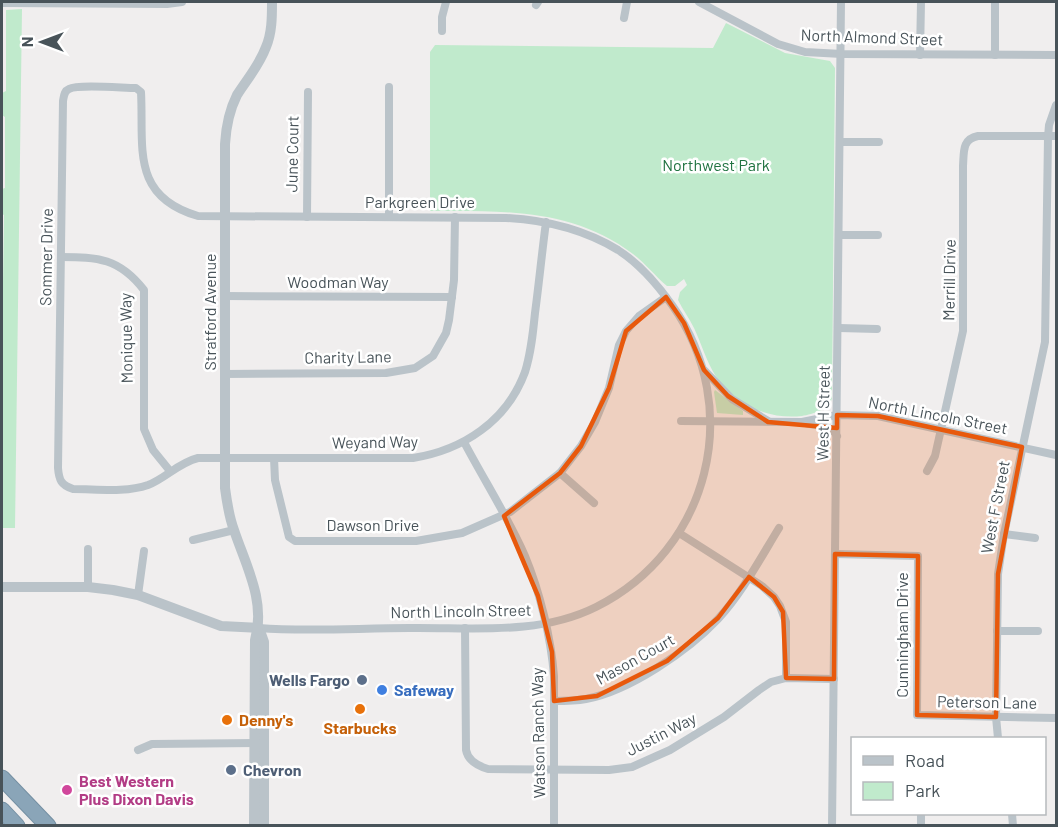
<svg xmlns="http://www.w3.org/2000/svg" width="1058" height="827" font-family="Barlow,sans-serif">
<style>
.green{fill:#c0eacc}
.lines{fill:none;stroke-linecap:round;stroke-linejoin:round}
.motorway-casing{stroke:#7590a3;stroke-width:17}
.minor{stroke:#bac3c9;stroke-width:8}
.tertiary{stroke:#bac3c9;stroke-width:10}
.motorway{stroke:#8aa5b8;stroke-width:15}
.marked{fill:#e8590c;fill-opacity:0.2;stroke:#e8590c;stroke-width:4.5;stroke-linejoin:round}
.service-dot{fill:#5c6f8a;stroke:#fff;stroke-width:2}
.shop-dot{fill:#3f7fe0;stroke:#fff;stroke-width:2}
.food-dot{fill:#e8710a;stroke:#fff;stroke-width:2}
.hotel-dot{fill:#d1479c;stroke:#fff;stroke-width:2}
.labels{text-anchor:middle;stroke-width:5;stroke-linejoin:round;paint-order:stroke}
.street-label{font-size:16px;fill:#485359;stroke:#fff}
.park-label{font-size:16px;fill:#207341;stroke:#fff}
.service-label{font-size:16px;font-weight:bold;fill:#4e5e75;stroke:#fff;text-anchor:end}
.shop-label{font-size:16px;font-weight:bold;fill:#366cbe;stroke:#fff;text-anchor:start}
.food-label{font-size:16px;font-weight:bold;fill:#c56008;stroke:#fff;text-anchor:start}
.hotel-label{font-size:16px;font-weight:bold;fill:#b23c85;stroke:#fff;text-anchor:start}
</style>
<rect width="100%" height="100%" fill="#f0eeee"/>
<!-- green -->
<g class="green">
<path d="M22,9L15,528H2V284L3,283L4,215L2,214V189L5,188V117L2,115V93L6,91V10Z"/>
<path d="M726,23L785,53L830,61L835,68L832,398C829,410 813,414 802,416C768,420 733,404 715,375C706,360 701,343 694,328C689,318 683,310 678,300L680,292L687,285L684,279L675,286H667C655,276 646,264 633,254C572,208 503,211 430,211V52L435,45L713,48Z"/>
<path d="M715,390L743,411V415L717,413L714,392Z"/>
</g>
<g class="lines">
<!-- motorway casing -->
<g class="motorway-casing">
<g id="motorway">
<path d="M2,778L48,826"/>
<path d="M2,810L17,826"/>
</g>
</g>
<!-- minor -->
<g class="minor">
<path d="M699,2L778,44L805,52L842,54L1056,55"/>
<path d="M2,3L167,4L182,2"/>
<path d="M536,5L538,2"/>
<path d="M624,18L627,2"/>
<path d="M442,31V17L446,2"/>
<path d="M920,55L921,2"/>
<path d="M995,55V2"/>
<path d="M389,87V217"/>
<path d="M840,142H879"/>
<path d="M307,217L308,92"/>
<path d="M839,235H878"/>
<path d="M61,257C98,257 119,258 144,290V429L153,450L170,471"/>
<path d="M225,296L452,297"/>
<path d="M839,328L877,329"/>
<path d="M704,370L732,399L768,421"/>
<path d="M224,374L386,373L415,368L433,356L446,333L449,320L454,280L455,217"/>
<path d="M681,421L802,422L837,415L878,416L1056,455"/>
<path d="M805,423C818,427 829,423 837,436"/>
<path d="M464,442C484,480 508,517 525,556C540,592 551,638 554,676V826"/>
<path d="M274,458L275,480L289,537L295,541H416L462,533L510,512L560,473L581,446L595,422L609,388L619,345L626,331L639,316L666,297"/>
<path d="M927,471L935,456L963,331V166C964,152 962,139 978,136H1056"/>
<path d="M560,473L594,503"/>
<path d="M679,533L762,586L774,597L780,606L786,622V678"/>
<path d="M1004,534L1035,538"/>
<path d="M193,540L234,530"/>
<path d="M835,554L918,556L917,715L1056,718"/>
<path d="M88,587V549"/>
<path d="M138,595L144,551"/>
<path d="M259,628C308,632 359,628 409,628C471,627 538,636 596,607C710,550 745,408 672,305C657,284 640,264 618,250C583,229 546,220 506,218L198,216C130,196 144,147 141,92L136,88C123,88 78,84 69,89C64,91 64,96 63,101L58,468C59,480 61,485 73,489C97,489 125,493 148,485C166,478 178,463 198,458H413C463,450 507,421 525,372C531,353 533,333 535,313C539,283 542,252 546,222"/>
<path d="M465,628L466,750C468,761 478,766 488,769L609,770L632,767L670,750L724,717L759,690L771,682L786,678L834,679"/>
<path d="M997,631H1038"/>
<path d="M554,701C564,701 575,701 586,699C629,691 688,651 718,619C742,593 760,559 779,528"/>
<path d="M998,738L996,717L998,574L1004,534L1045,342L1048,137L1049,125L1056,105"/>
<path d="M138,750L152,744L261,743"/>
<path d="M921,814V826"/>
<path d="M1012,814L1013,826"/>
<path d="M832,826L841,2"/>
</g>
<!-- tertiary -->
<g class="tertiary">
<path d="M2,587H88L113,590L138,595L221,626L259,628"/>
<path d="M259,628L264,642V826"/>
<path d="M254,826L255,640C266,601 246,566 234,530C229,517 227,503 225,488V144C226,127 229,111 237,95C247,79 259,66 266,47C272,33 272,17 272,2"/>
</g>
<!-- motorway -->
<use href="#motorway" class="motorway"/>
</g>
<!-- marked area -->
<path class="marked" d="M666,297L684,323L704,370L728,396L768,422L837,428V415L878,416L1022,447L998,574L996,717L917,715L918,556L835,554L834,679L786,678L783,612L774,597L749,577L718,618L667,661L597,696L554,701L552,652L538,596L504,516L560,473L581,446L609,388L626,331Z"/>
<!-- markers -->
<g class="service-dot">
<circle cx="362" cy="680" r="6"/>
<circle cx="231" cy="770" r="6"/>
</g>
<circle class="shop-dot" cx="382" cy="690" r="6"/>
<g class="food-dot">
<circle cx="360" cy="709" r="6"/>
<circle cx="227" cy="720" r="6"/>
</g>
<circle class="hotel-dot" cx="67" cy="790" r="6"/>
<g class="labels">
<!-- street labels -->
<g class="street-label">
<text transform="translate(872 37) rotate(2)" y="6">North Almond Street</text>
<text transform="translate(292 154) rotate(-89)" y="6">June Court</text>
<text x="420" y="208">Parkgreen Drive</text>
<text transform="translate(46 257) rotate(-89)" y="6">Sommer Drive</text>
<text transform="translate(949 280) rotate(-89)" y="6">Merrill Drive</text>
<text x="338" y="288">Woodman Way</text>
<text transform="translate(210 312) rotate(-90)" y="6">Stratford Avenue</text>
<text transform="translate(126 338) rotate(-91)" y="6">Monique Way</text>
<text transform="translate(348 357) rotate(-1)" y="6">Charity Lane</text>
<text transform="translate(823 413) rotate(-89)" y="6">West H Street</text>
<text transform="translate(938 415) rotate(11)" y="6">North Lincoln Street</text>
<text transform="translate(375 442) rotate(-1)" y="6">Weyand Way</text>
<text transform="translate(995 507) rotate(-79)" y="6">West F Street</text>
<text x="373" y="531">Dawson Drive</text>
<text transform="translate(461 611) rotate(-1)" y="6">North Lincoln Street</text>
<text transform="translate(902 635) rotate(-90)" y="6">Cunningham Drive</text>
<text transform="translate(635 659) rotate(-29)" y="6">Mason Court</text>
<text transform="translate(987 702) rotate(1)" y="6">Peterson Lane</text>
<text transform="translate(538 733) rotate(-91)" y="6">Watson Ranch Way</text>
<text transform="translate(661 734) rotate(-27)" y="6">Justin Way</text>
</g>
<!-- park labels -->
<g class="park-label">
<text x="716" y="171">Northwest Park</text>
</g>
<!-- service labels -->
<g class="service-label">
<text x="350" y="686">Wells Fargo</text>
<text x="243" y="776" text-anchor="start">Chevron</text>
</g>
<!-- shop labels -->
<g class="shop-label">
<text x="394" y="696">Safeway</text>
</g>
<!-- food labels -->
<g class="food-label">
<text x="239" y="726">Denny's</text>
<text x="360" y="734" text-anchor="middle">Starbucks</text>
</g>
<!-- hotel labels -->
<g class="hotel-label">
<text x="79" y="787">Best Western<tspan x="79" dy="18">Plus Dixon Davis</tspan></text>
</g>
</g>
<!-- border -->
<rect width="1058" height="827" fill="none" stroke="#485359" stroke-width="6"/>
<!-- legend -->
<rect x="851" y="737" width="195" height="78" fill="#ffffff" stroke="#b6babd" stroke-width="1.5"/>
<rect x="863" y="756" width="30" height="9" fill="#bac3c9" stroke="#b6babd" stroke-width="1.5"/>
<text x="905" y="767" font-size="18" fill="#485359">Road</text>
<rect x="863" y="782" width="30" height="18" fill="#c0eacc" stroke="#b6babd" stroke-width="1.5"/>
<text x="905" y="797" font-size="18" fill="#485359">Park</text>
<!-- north arrow -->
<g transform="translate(42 42) rotate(270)" stroke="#ffffff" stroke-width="4.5" paint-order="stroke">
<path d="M0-4.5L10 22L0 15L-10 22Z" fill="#485359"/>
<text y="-9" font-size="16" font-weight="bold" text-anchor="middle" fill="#485359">N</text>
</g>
</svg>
